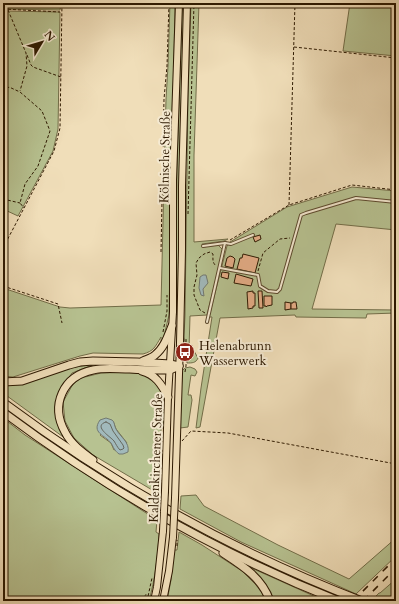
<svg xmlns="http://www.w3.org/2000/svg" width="399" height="604" font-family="Cardo,serif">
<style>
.green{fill:#b7c291;stroke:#726d48;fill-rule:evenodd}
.water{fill:#a1b9bb;stroke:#727970}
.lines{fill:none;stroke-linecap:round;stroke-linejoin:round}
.shore{stroke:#66685e;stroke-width:1}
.building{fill:#e7af89;stroke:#2c1800}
.lane-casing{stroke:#5d4a2e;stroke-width:4}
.primary-casing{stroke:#2c1800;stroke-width:8}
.highway-casing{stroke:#2c1800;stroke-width:9}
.path{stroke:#2c1800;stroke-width:1;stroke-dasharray:3 2;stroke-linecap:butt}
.lane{stroke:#f5ead2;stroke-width:2}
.primary{stroke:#f0deb9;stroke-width:6}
.highway{stroke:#f0deb9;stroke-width:7}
.rail{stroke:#2c1800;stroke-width:1.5;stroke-dasharray:7 7;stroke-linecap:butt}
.primary-bridge-casing{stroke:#2c1800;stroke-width:8;stroke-linecap:butt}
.path-bridge{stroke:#2c1800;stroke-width:1;stroke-dasharray:3 2;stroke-linecap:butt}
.primary-bridge{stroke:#f0deb9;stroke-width:6}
.labels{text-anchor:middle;stroke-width:4;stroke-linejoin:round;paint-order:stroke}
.street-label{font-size:13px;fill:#2c1800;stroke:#f5ead2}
.poi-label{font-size:13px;fill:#2c1800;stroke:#f5ead2;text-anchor:start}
</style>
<rect width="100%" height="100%" fill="#f0deb9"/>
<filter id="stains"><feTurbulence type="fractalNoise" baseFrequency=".005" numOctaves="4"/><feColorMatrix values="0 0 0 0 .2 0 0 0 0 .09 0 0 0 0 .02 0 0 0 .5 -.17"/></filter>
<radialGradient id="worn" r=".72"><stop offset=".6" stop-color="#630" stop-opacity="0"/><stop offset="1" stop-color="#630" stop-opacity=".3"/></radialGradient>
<!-- green -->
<g class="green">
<path d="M4,3H61L60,10L4,9Z"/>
<path d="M170,3H175L169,315L165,332L161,345V337C155,347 154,351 143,354L93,353L80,356L13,377L3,376V288L60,307L70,308L161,305L166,99L168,66Z"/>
<path d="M182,3H184L179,197L178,315L175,314L177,173Z"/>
<path d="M191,3H199L194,155V242L228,239L224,241L202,244L203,247L218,245L223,250L207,315L190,316L189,349L190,353L194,351L198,358C196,363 192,363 187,363V349H186L184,337L185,315L188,96Z"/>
<path d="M350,3H396V56L343,51Z"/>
<path d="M4,11L60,12L58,129L53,151L18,216L3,209V17L5,16Z"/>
<path d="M352,187L396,191V230L336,224L312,309L396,310V313L367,314L366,318L296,317L295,315L220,318L200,427L196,428L201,388L212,317H209L227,246L230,242L287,207Z"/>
<path d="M95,364L72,373L62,388L57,399L66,439L3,393V384L70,368Z"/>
<path d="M190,367L195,369L197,372L195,376L191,375L188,395H191L192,400L188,427L180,428L182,371L185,368Z"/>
<path d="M101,373C114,373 141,370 152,378C156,381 159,386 163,389V408L165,417L164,428H161L159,494L93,455L74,438L65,421L63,402L73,384L81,378ZM113,421L116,429L127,443L114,450L111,443L100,435Z"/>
<path d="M3,418L25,435L157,520L156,532L159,534C158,556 155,579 149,601H145L146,594L142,601H3Z"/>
<path d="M196,495L204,506L278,545L349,579L396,538V556L356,594L241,542L180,509L181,496Z"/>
<path d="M179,532L202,545L242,571L256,585L262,593L266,601H167L171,580L174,550H177Z"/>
<path d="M247,566L325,601H272Z"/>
<path d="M396,579V601H379L373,599L379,593H380Z"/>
</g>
<!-- water -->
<g class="water">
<path d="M203,275H206L208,283L203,289L204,296L201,295L199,288L200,277Z"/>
<path d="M106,418C108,419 110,419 112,420C115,422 114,426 116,429C120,437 130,442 128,452L123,454H119C114,450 114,448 111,443C105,435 91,433 100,420Z"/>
</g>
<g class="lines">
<!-- shore -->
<path class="shore" d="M106,422L110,424L113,431L123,445L124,448L123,449L120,450C117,447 116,444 114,441C111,437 92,426 106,422Z"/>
</g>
<!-- building -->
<g class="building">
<path d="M260,235L261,239L255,242L253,237Z"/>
<path d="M243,254L259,258L255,273L237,269L240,258H242Z"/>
<path d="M230,256L233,257L235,259L233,268L225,266L227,258Z"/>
<path d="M222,272L229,273L228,279L221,277Z"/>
<path d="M236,274L253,279L251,286L234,283Z"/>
<path d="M253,291V293H255V306H253V308L248,309L247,292Z"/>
<path d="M258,291H262L263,308H259Z"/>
<path d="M264,296H272V305L267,306L266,307V306H264Z"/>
<path d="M285,302L291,303V309L285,310Z"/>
<path d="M293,302H296L297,309H291V303H293Z"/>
</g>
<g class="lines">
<!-- lane casing -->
<g class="lane-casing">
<g id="lane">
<path d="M203,246L225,243L231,244L253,235"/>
<path d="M220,268L258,275L260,286L268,291L277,292L280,289L301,215L306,213L356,198L396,202"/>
<path d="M207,322L225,243"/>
</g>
</g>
<!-- primary casing -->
<g class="primary-casing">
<g id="primary">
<path d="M165,491L168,397L173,312V180L179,3"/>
<path d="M175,498L180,343L182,250V186L187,3"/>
<path d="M154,601L157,587L163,531"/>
<path d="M163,601L169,571L173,537"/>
</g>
</g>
<!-- highway casing -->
<g class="highway-casing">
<g id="highway">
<path d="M143,361C147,359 152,358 155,355C164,348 168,336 172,326"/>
<path d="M142,371C155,374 162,385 168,397"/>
<path d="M3,382L22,381L69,365L80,362L93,361L137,362L170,364L179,366"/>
<path d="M3,402C113,484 234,552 362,601"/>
<path d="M3,412C106,489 220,554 339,601"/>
<path d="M93,460C82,452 71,444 65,432C50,405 63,376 93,370C105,367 117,369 130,369C143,370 156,370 170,370L179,366"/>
<path d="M223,553C243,566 262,578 270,601"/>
</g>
</g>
<!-- path -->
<g class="path">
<path d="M3,9L60,12"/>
<path d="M8,10L26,53L27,66L20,91"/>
<path d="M294,47L396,58"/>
<path d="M27,55L31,65L33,67L61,77"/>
<path d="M3,92L9,87L20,92L42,111L50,131L38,166L25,184L20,203L24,208"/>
<path d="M3,199L20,203"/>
<path d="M289,205L295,3"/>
<path d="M188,214L194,3"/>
<path d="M230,240L289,205L352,185L396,190"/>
<path d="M3,248L54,151L60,128L62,3"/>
<path d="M161,252L164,99L167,66L169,3"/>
<path d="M258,271L263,253L280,239L290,238"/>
<path d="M3,286L58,304L62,323"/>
<path d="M205,313L200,310L194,295V287L197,275L196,263L199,258L204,254L210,252L213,254C213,259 212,262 216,266"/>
<path d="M163,332L167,311V295"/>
<path d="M185,372L186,366V339"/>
<path d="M161,397L162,412"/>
<path d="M182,441L191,431L228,433L396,464"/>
<path d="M147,601L152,578"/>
</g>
<!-- lane -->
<use href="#lane" class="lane"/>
<!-- primary -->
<use href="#primary" class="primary"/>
<!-- highway -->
<use href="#highway" class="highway"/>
<!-- rail -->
<g class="rail">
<path d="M353,601L396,558"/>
<path d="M363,601L396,568"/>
</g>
<!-- primary-bridge casing -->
<g class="primary-bridge-casing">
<g id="primary-bridge">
<path d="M163,531L165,491"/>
<path d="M173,537L175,498"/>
</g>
</g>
<!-- path-bridge -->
<path class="path-bridge" d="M177,546V540"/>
<!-- primary-bridge -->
<use href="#primary-bridge" class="primary-bridge"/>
</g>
<!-- icons -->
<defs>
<g id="bus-disc" transform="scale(1)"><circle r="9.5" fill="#8f2418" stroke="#f5ead2"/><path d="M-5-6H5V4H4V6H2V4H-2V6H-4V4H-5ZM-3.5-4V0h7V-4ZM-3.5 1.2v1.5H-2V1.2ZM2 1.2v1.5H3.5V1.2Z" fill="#fff"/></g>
</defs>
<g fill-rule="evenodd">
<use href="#bus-disc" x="185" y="352"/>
</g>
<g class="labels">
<!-- street labels -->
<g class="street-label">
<text transform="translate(164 157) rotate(-89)" y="5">Kölnische Straße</text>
<text transform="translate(155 458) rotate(-88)" y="5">Kaldenkirchener Straße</text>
</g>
<!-- poi labels -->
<g class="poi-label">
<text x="199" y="350">Helenabrunn<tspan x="199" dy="15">Wasserwerk</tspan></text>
</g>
</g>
<!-- margin -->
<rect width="399" height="604" fill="none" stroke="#f0deb9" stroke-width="16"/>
<rect x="4" y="4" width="391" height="596" fill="none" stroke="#2c1800" stroke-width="2"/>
<rect x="8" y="8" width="383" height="588" fill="none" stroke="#2c1800"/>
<!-- north arrow -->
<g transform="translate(42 42) rotate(52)" stroke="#f5ead2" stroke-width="3" paint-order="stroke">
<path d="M0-3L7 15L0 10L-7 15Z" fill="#2c1800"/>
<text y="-6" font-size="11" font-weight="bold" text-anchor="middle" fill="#2c1800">N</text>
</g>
<rect width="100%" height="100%" filter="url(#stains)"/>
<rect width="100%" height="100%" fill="url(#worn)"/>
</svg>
